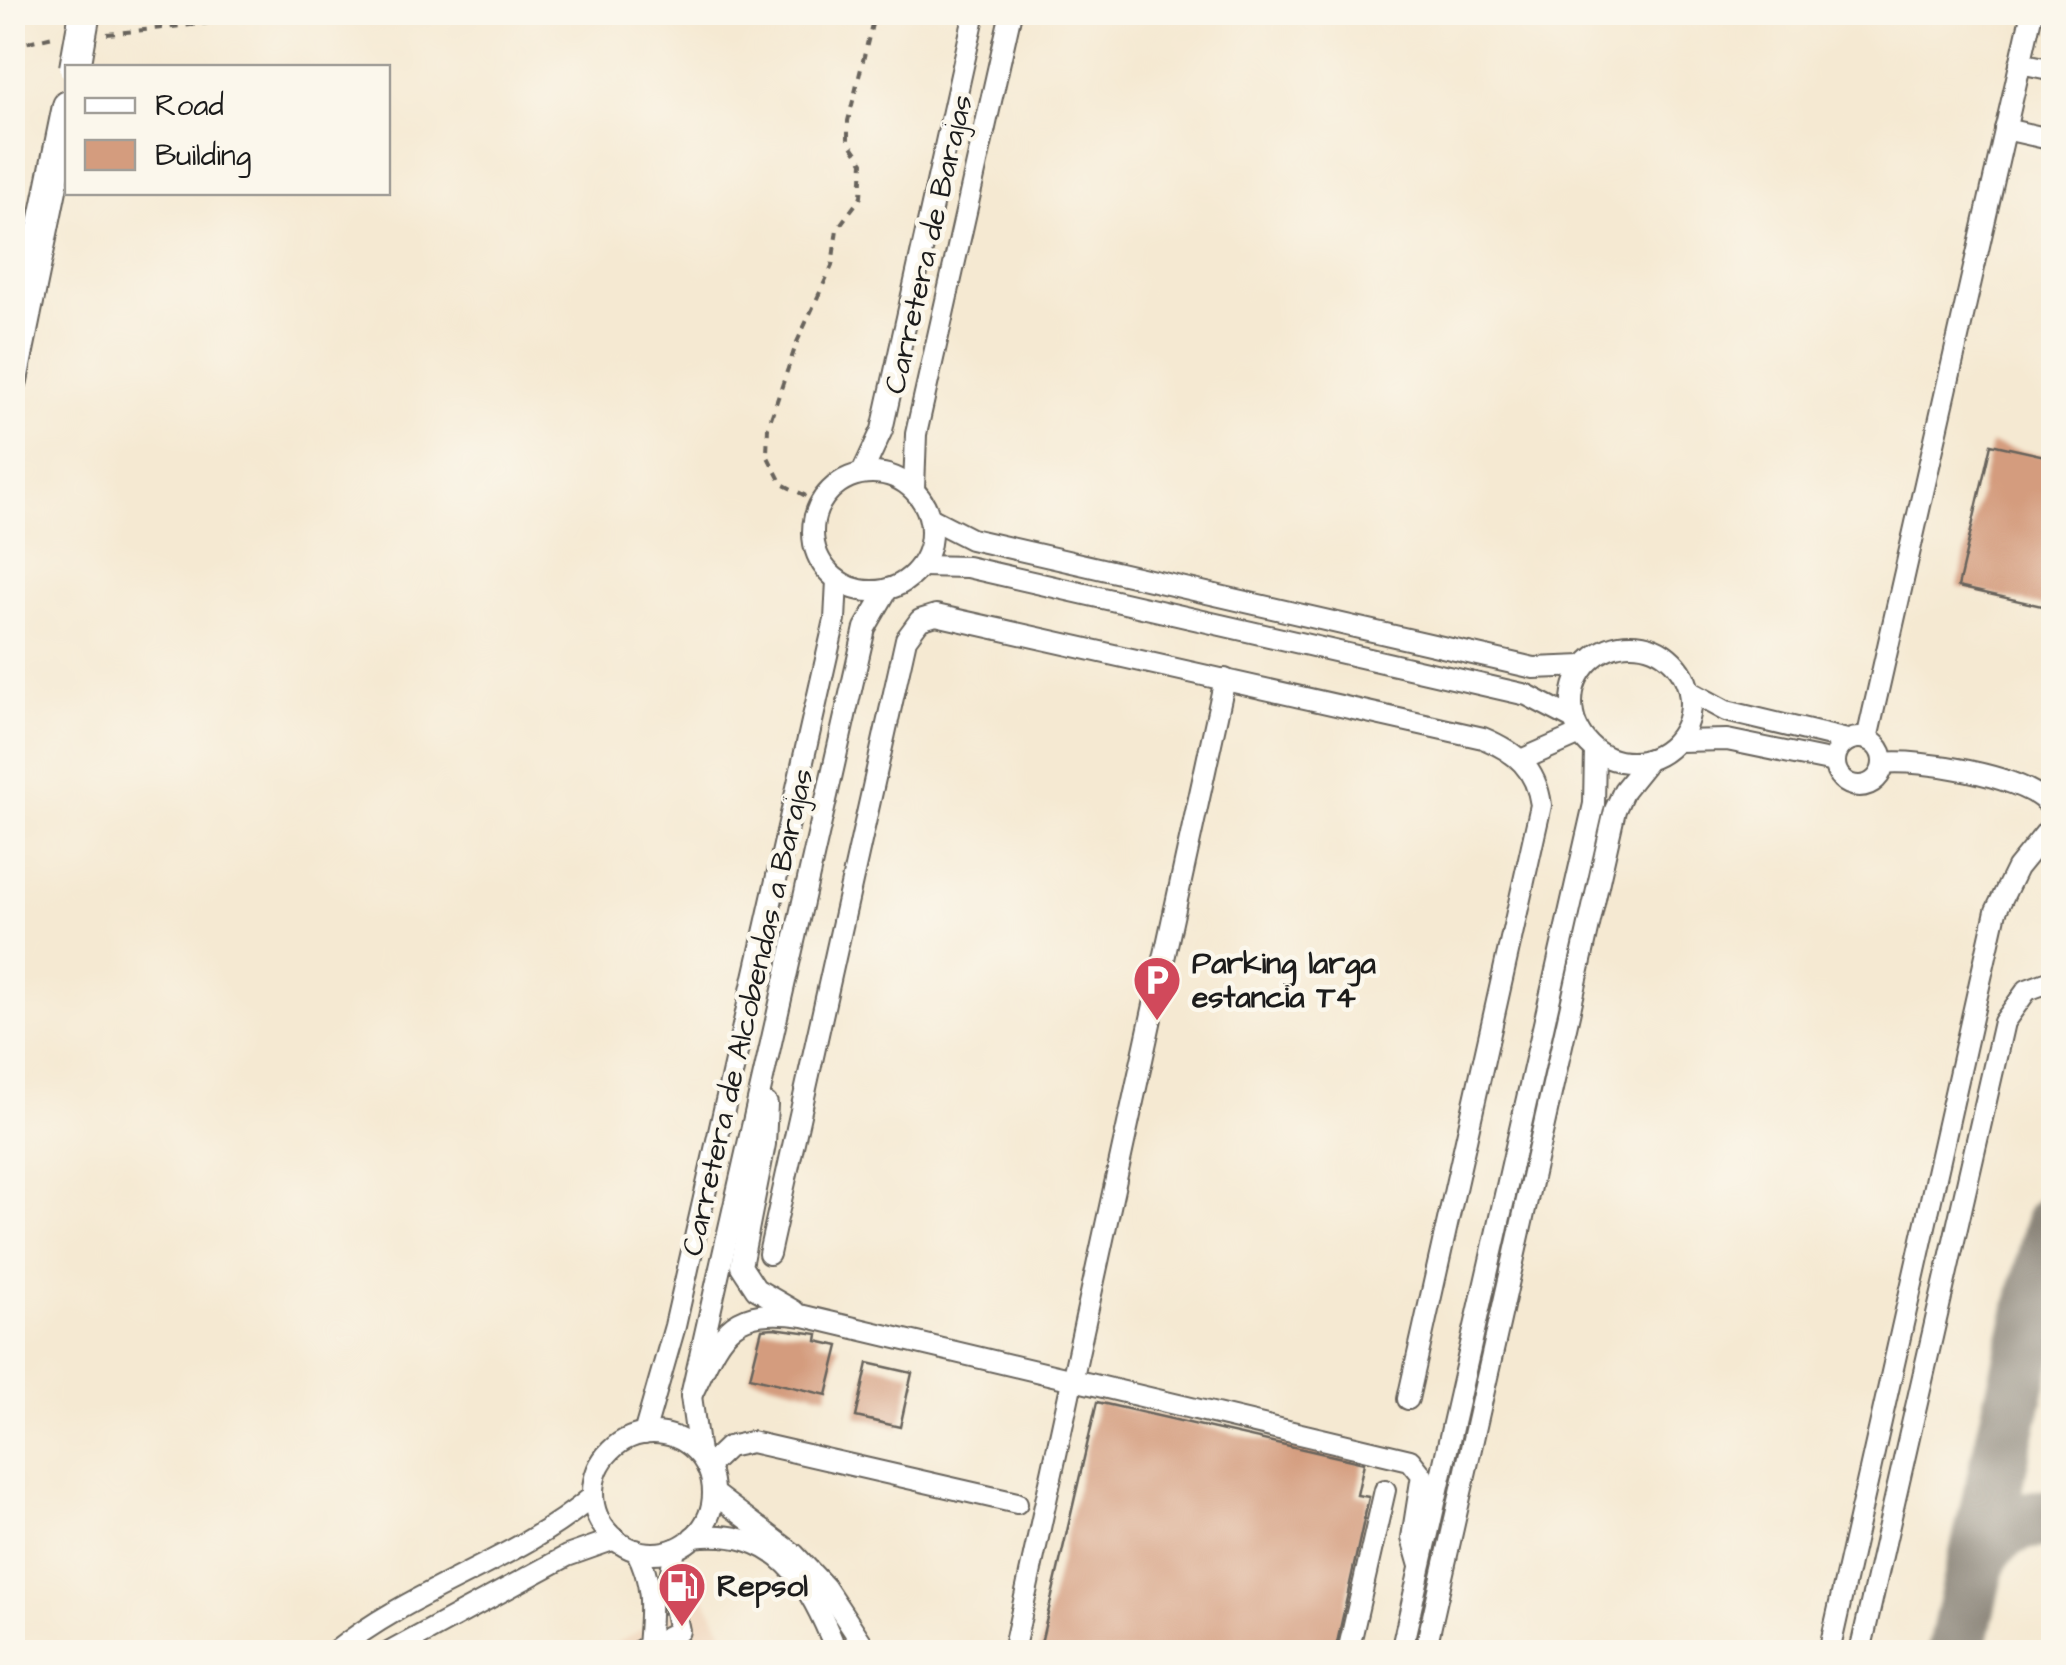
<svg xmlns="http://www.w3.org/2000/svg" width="2066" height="1665" font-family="'Architects Daughter',sans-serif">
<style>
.built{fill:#f0d6bc}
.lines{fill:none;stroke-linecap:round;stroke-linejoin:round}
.taxiway{stroke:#888277;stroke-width:58}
.building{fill:#d49c7e}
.minor-casing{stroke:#68645c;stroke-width:24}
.highway-casing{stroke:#68645c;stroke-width:34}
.path{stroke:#68645c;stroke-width:4;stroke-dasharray:8 8;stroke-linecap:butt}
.minor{stroke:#fff;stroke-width:20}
.highway{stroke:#fff;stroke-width:30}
.highway-bridge-casing{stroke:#68645c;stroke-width:34;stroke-linecap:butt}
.highway-bridge{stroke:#fff;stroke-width:30}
.labels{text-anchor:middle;stroke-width:9;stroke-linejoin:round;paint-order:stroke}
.street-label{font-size:30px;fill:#1c1c1c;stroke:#fbf7ec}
.poi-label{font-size:30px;font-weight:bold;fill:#1c1c1c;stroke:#fbf7ec;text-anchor:start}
</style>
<rect width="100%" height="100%" fill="#fbf7ec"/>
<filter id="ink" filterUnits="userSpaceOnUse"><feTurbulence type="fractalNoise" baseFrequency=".01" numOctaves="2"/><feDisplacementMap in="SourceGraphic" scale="20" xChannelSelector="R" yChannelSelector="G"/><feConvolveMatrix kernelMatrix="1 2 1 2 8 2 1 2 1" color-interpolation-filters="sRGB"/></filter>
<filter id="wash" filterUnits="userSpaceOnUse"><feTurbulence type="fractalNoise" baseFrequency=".0048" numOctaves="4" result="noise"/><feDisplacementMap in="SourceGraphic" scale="40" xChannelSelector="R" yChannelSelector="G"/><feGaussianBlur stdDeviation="2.25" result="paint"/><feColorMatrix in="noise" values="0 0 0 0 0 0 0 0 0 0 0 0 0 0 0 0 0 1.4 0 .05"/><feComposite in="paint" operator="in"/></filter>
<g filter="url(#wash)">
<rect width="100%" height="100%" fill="#f5e9d2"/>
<!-- built -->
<path class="built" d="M704,1596L734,1652H600Z"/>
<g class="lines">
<!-- taxiway -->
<g class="taxiway">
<path d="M1976,1566C1988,1532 2019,1516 2054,1519"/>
<path d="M1956,1652L2054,1222"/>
</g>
</g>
<g id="blocks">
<!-- building -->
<g class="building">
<path d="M1991,444L2054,458V575L2046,607L1958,587Z"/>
<path d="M774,1328L818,1334L817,1341L839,1346L827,1395L750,1377L762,1329Z"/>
<path d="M868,1363L912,1373L900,1427L856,1417Z"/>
<path d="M1097,1402L1364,1463L1357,1495L1369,1497L1335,1652H1039Z"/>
</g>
</g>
</g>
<g filter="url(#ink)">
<use href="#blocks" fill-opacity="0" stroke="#68645c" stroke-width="2.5"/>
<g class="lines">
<!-- minor casing -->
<g class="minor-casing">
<g id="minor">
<path d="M2020,63L2054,70"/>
<path d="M2005,129L2054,140"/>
<circle cx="872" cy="532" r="59"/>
<path d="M862,473L882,430L975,12"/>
<path d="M914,489L916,434L1011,12"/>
<path d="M930,518L971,539L1534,668L1584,666"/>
<path d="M921,566L967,567L1527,695L1573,719"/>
<circle cx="1631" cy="703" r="59"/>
<path d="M1689,691L1726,711L1847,740"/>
<circle cx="1859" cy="762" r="24"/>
<path d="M1867,739L2032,12"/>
<path d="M1677,741L1727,740L1834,762"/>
<path d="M1521,760L1580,734"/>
<path d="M1883,763C1921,759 2017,775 2045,801"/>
<path d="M767,1104L765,1144L741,1266L756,1289L794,1311"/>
<path d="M769,1254L906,639L920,620L936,615L1483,738C1516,752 1536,768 1541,805L1408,1399"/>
<path d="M691,1396C721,1334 727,1305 804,1316L1410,1460L1422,1475L1412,1538L1420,1566"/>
<circle cx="653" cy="1493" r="60"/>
<path d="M644,1434L675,1326L835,620L837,580"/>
<path d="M699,1453L691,1396L865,628L887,590"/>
<path d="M707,1467L728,1447L751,1442L1017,1503"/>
<path d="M713,1493L794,1554L825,1587L868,1652"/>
<path d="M693,1537C779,1527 808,1581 837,1652"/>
<path d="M636,1550C654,1584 651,1609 648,1647"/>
<path d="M335,1652C413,1588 516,1562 593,1496"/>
<path d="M390,1652L567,1556L615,1539"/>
<path d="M637,1652L679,1631L669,1583L675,1549"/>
<path d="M1013,1652L1225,679"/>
<path d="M1348,1652L1385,1490"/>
<path d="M1401,1652L1594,804L1595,751"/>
<path d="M1425,1652L1615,810L1624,790L1649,759"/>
<path d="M1829,1652L1996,911L2017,868L2048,830"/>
<path d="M1860,1652L2004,1022L2027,990L2054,980"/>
</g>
</g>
<!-- highway casing -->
<g class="highway-casing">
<path id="highway" d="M12,380L68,106"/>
</g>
<!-- path -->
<g class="path">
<path d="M107,34L311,12"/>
<path d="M12,46L57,35"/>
<path d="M820,503L782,484L767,455L768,427L797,342L832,266L837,229L861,197L863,162L848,140V121L875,12"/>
</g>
<!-- minor -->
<use href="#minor" class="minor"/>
<!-- highway -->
<use href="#highway" class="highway"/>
<!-- highway-bridge casing -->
<g class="highway-bridge-casing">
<path id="highway-bridge" d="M75,68L85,12"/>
</g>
<!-- highway-bridge -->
<use href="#highway-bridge" class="highway-bridge"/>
</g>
</g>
<!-- icons -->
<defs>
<g id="parking-pin" transform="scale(2.5)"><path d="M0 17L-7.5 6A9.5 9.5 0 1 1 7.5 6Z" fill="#d1495b" stroke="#fbf7ec"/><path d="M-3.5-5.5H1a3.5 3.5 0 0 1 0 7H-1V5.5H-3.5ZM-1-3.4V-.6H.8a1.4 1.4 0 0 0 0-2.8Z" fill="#fff"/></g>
<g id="fuel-pin" transform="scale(2.5)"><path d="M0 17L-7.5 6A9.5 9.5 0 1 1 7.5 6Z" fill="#d1495b" stroke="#fbf7ec"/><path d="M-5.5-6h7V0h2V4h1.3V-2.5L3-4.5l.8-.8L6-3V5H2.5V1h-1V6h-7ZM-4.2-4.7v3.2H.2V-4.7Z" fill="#fff"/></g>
</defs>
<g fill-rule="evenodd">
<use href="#parking-pin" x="1157" y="980"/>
<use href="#fuel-pin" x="682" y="1586"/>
</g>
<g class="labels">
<!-- street labels -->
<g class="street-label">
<text transform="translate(928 244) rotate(-77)" y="10">Carretera de Barajas</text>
<text transform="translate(747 1012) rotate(-77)" y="10">Carretera de Alcobendas a Barajas</text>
</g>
<!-- poi labels -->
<g class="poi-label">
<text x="1192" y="973">Parking larga<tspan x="1192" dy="34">estancia T4</tspan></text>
<text x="717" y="1596">Repsol</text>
</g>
</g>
<!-- margin -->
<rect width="2066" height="1665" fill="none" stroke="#fbf7ec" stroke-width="50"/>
<!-- legend -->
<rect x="65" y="65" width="325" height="130" fill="#fbf7ec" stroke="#a29f99" stroke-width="2.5"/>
<rect x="85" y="98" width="50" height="15" fill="#ffffff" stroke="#a29f99" stroke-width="2.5"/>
<text x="155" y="115" font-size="30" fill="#1c1c1c">Road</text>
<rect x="85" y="140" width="50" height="30" fill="#d49c7e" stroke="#a29f99" stroke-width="2.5"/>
<text x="155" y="165" font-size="30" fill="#1c1c1c">Building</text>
</svg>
